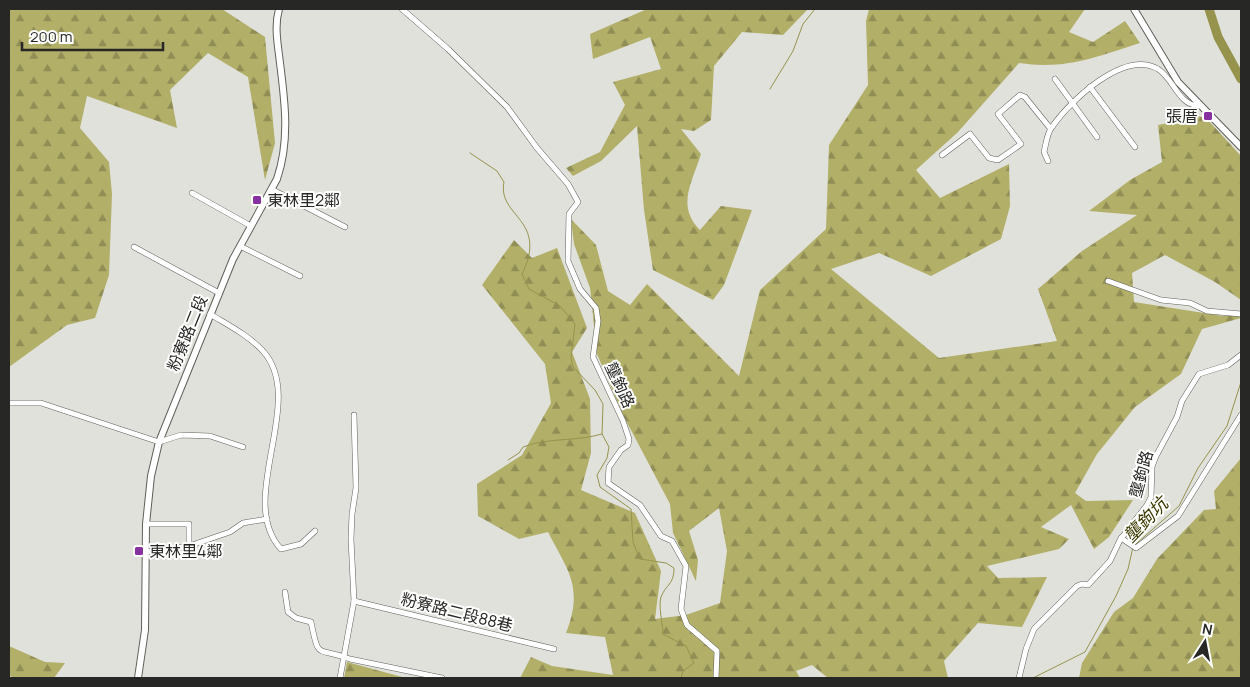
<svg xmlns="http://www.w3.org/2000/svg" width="1250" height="687" font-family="Manrope,'Noto Sans TC',sans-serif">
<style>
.forest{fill:url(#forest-firs)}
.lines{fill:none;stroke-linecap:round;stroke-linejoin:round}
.stream{stroke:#95934c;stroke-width:1}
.river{stroke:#95934c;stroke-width:9}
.minor-casing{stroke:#60605b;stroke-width:6}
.major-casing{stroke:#60605b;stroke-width:8}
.minor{stroke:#fff;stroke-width:5}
.major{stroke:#fff;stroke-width:6}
.poi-dot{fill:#8531a0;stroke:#fffffe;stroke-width:2}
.labels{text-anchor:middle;stroke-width:4;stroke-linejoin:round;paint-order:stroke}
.poi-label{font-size:16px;fill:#272725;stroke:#fffffe;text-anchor:start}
.street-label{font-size:16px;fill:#272725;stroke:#fffffe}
.water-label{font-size:18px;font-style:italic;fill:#3b3800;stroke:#fffffe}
</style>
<defs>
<pattern id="forest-firs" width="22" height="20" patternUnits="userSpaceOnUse" patternTransform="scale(1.25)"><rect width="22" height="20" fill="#b1af68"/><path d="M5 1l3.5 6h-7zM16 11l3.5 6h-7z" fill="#908e55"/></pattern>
</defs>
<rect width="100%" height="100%" fill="#e1e1dc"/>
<!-- forest -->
<g class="forest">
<path d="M9,9H222L265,37L275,143L265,180L248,77L208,53L170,90L177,128L87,96L80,128L109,162L112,194L109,275L95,318L67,325L9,367Z"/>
<path d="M647,9H808L783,35L742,32L714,66L711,120L694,131L681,129L701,154C692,183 676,206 700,230L721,206L752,210L724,285L713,300L653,270L644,210L637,126L601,161L573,176L566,168L600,152L625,105L613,82L661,69L650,37L593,59L590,34Z"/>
<path d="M869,9H1085L1069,32L1093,42L1125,21L1140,43C1096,57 1066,70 1019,63L958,132L916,170L940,198L1009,164L1010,206L1001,239L931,276L879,253L831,269L939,358L1057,341L1038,289L1082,251L1137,215L1089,211L1130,180L1162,162L1158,125L1173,122L1180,109L1207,119L1241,156V300L1215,282L1165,255L1132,273L1134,302L1223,316L1241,315V318L1202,329L1181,374L1135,407L1097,454L1075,493L1086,501L1133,500L1109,537L1094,549L1071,505L1041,527L1069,539L1059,549L987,566L998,578L1047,577L1022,627L978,623L944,661L948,678H828L812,665L796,671L800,678H520L531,657L552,666L613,675L605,637L566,633C584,587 568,571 548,532L519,539L478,516L477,484L522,455L551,403L545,364L482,285L514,240L532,258L557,248L587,328L572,352L590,399L591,453L581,490L635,513L661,571L655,619L686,615L720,603L727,551L719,508L689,531L698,560L696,581L673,533L670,504L623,415L597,354L590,288L574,244L571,219L596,245L608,291L630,305L647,284L739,376L760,290L826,229L829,145L868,85L866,21Z"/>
<path d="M1241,458V678H1079L1082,663L1114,612L1133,598L1157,559L1204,510L1216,509L1214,491Z"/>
<path d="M9,646L45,662L65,663L54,678H13L9,675Z"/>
<path d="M347,662L406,678H344Z"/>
</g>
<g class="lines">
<!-- stream -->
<g class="stream">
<path d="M770,89L793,51L803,24L815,9"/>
<path d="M470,153L497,171L504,182C497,217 549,219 522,274L529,289L560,306L575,324L571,358L573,367L595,390L603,404L602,434L609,447L607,458L597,475L600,487L631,509L633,542L640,559L666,563L674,568C674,585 666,584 661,597C658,607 663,624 663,634L686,646L694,663L683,671L681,678"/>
<path d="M508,460L519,453L523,447C549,437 575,442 602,434"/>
<path d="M1136,544L1179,506L1198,468L1227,426L1241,382"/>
<path d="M1033,678L1085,652L1116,596L1128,569L1133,547"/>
</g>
<!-- river -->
<path class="river" d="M1209,9L1218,37L1241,79"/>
<!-- minor casing -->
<g class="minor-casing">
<g id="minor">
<path d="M402,9L448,49L507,107L537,148L568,184L578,202L569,214L568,261L580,289L596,308L598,321L593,357L623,421L629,439L628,445L621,450L609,467L608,483L640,505L661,536L672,541L686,566L681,609L687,625L717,651L716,678"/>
<path d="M1055,79L1097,137"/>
<path d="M1090,87L1135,147"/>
<path d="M942,155L970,134L989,158L998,160L1021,144L998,114L1020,95L1025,97L1050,128"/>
<path d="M1048,161L1044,152C1046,144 1047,133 1052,127C1070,101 1124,49 1158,69C1174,79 1178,105 1199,106"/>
<path d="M271,189L345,227"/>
<path d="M192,193L251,226"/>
<path d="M240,246L300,276"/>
<path d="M134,247L219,293"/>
<path d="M1108,281L1161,300L1190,303L1207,311L1241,314"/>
<path d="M210,314C228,325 248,335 263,351C308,401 235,499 281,549L301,544L315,531"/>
<path d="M9,403H41L159,442L181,435L210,436L243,447"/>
<path d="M146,524H189V546L230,532L243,523L267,519"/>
<path d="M1121,538L1136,548L1178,516L1241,415"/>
<path d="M147,552L189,546"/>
<path d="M285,592L288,612L296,618L311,622C319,662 317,646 350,659L442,678"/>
<path d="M354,601L554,649"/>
<path d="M340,678L354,601L351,539L352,514L356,488L354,415"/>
<path d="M1019,678L1026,649L1034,629L1077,586L1082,584L1088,585L1110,561L1120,540L1147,505L1151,497L1152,467L1156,456L1177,417L1182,401L1199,374L1228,365L1241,355"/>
</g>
</g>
<!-- major casing -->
<g class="major-casing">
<g id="major">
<path d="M1134,9L1178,82L1241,147"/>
<path d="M138,678L145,630L146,524L151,476L159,442L233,259L277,179C290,141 285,102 280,63C278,45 274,27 279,9"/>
</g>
</g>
<!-- minor -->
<use href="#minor" class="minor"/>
<!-- major -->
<use href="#major" class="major"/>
</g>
<!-- markers -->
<g class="poi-dot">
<rect x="1203" y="111" width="10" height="10" rx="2.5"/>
<rect x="252" y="195" width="10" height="10" rx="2.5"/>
<rect x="134" y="546" width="10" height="10" rx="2.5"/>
</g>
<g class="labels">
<!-- poi labels -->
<g class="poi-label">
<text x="1198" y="122" text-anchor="end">張厝</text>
<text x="267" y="206">東林里2鄰</text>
<text x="149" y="557">東林里4鄰</text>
</g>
<!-- street labels -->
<g class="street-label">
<text transform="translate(187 333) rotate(-68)" y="6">粉寮路二段</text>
<text transform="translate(620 385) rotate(65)" y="6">壟鉤路</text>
<text transform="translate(1141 474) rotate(-75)" y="6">壟鉤路</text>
<text transform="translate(457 612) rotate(14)" y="6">粉寮路二段88巷</text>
</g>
<!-- water labels -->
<g class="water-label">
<text transform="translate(1146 520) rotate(-46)" y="6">壟鉤坑</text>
</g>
</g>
<!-- border -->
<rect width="1250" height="687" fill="none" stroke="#272725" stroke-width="20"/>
<!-- north arrow -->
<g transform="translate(1205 642) rotate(11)" stroke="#fffffe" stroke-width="4" paint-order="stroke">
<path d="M0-4L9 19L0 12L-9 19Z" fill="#272725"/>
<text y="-8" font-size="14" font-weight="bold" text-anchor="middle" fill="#272725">N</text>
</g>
<!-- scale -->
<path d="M22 42v8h141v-8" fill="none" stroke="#272725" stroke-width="2.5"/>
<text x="30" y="42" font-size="15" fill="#272725" stroke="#fffffe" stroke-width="4" paint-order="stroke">200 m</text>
</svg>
